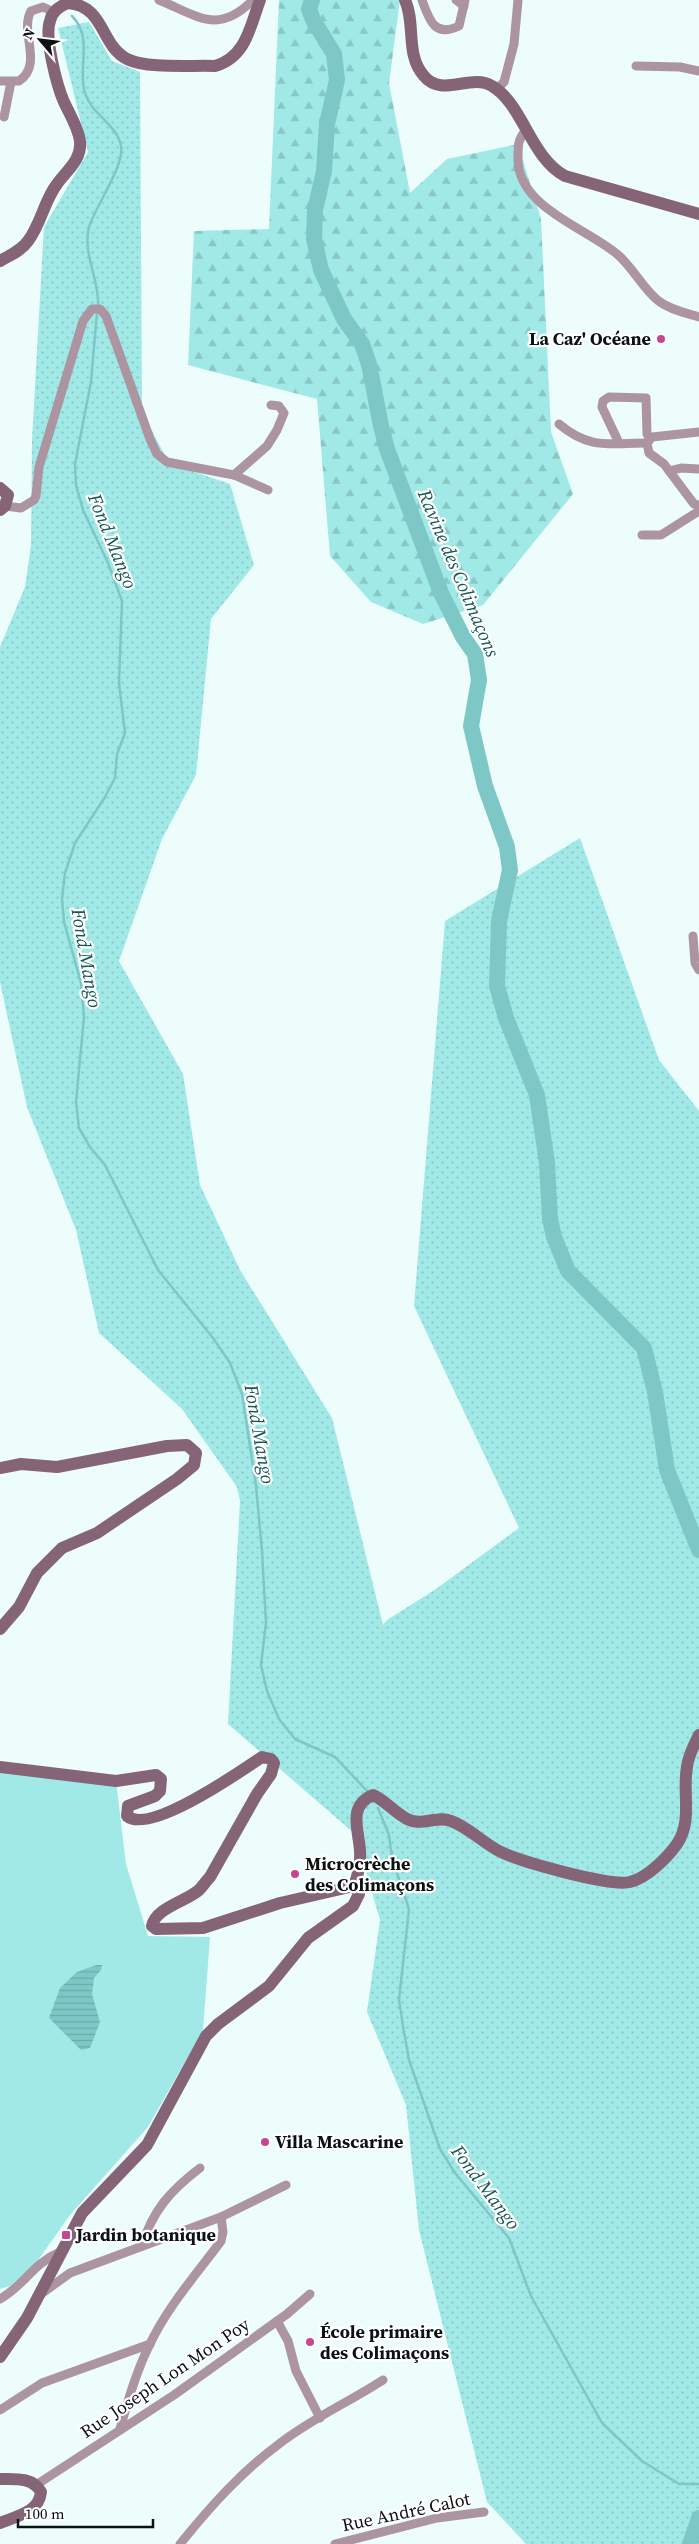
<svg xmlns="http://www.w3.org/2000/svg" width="699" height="2544" font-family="'Source Serif 4',serif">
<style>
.grass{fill:url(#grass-dots)}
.forest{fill:url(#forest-firs)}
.garden{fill:#a0e9e7}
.water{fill:url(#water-rules)}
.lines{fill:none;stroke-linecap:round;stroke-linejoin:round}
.stream{stroke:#7dc8c6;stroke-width:2.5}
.river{stroke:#7dc8c6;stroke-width:16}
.minor{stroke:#ac94a1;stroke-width:9}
.secondary{stroke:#866477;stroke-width:12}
.poi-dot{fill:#c44694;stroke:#fff;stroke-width:2}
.labels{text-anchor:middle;stroke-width:4.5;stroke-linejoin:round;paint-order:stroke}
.poi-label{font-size:18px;font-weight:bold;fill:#0c1111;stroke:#fff;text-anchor:start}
.street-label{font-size:18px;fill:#0c1111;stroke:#fff}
.water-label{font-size:19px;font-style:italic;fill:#175857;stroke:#fff}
</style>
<defs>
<pattern id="grass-dots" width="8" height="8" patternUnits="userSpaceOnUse" patternTransform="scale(1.25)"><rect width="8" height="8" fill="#a0e9e7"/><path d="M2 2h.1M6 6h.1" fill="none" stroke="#89c7c5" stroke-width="1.8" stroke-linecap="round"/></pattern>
<pattern id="forest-firs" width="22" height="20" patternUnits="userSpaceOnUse" patternTransform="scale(1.25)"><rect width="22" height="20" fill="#a0e9e7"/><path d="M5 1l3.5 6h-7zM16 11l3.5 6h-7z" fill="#89c7c5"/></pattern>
<pattern id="water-rules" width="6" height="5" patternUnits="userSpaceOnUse" patternTransform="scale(1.25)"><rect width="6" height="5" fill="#7dc8c6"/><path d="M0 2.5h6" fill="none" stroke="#6baba9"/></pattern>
</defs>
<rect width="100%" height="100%" fill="#ecfdfc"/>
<!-- grass -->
<path class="grass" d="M89,22L112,61L140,72L142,412L169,463L230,484L254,565L211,619L196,775L162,839L119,961L183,1074L200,1185L240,1270L332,1418L383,1625L387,1620L436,1589L519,1528L414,1306L445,921L580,838L659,1060L699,1111V2544H526L487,2502L419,2230L406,2105L367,2012L380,1920L355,1834L228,1724L240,1501L237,1487L182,1409L99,1333L76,1230L27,1107L0,982V647L25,587L31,545L32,440L44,227L88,152L58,28Z"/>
<!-- forest -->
<path class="forest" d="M279,0H400L389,83L410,193L447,159L518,144L541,219L551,432L573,494L483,605L423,624L371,602L330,556L317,399L188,365L194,231L269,229Z"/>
<!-- garden -->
<path class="garden" d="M0,1767L116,1781L126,1864L148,1936L210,1937L203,2030L148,2127L70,2215L31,2270L10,2286L0,2289Z"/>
<!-- water -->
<path class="water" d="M96,1965H102L101,1970L94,1978L92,1994L100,2022L90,2048L81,2050L49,2018L60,1988L77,1972Z"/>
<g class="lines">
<!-- stream -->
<g class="stream">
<path d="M72,16C94,38 77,69 85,93C91,114 117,124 121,146C125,165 95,207 89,227C82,254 100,280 98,306"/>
<path d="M97,312L91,382L75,464L76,485L83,510L108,563L122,601L119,683L125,733L117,754L115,778L105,797L75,843L65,873L62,899L64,922L81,983L84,1017L76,1102L79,1128L90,1147L105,1165L158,1270L213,1338L230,1363L242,1394L256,1486L262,1551L266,1623L261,1665L267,1691L279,1719L295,1739L335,1757L368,1792"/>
<path d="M378,1808L389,1835L392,1858L409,1909L399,2000L403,2026L409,2060L440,2149L455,2173L509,2238L531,2296L602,2423L642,2461L679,2484H699"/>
</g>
<!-- river -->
<g class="river">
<path d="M312,0L309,9L313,20L334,54L337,80L327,124L324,171L315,210L314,239L321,270L344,319L362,344L369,364L381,426L387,449L441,593L463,637L475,654L479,680L471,726L485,786L507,847L510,870L499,921L497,986L506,1018L537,1095L547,1163L550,1219L554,1237L568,1271L644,1348L655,1392L667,1470L699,1550"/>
<path d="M690,2544L699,2518"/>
</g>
<!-- minor -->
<g class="minor">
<path d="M159,0C200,17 218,35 253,0"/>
<path d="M422,0C429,19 434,38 459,26L465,0"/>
<path d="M456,0L464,6"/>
<path d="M636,66L680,67L699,71"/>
<path d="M0,81H19C44,64 19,32 31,11L43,7L54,12"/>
<path d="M497,89L504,82L514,44L518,0"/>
<path d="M4,117L11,82"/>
<path d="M526,130C518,139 518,145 518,158C517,207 585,227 617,254C633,267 644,291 660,302C671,310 686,313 699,317"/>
<path d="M559,424C590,450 609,443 647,443"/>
<path d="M699,432L652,437L647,443L649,453L664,464L694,504L699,505"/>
<path d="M619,443L602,407L603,401L609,397L646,398L647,434L650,439"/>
<path d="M669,471L681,468L699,469"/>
<path d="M234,475L268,490"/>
<path d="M5,506L21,508L34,500L36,496L39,467L83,321L92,309H100L106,316L150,439L157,454L167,462L234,475L267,446L277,430L284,413L279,406L271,405"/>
<path d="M642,535H661L699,511"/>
<path d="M693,936L695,963L699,970"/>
<path d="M142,2246C152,2211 171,2190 200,2168"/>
<path d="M41,2294L70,2273L221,2217L286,2185"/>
<path d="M0,2299C25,2285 32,2264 60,2252"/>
<path d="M277,2321L288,2341L296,2371L320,2418"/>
<path d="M0,2410L42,2383L150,2344"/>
<path d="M120,2429C128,2401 136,2372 149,2346C167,2307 196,2275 221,2241L223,2232L221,2217"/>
<path d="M36,2485L174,2395L287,2314L310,2294"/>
<path d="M180,2544C210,2507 240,2473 279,2444C311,2419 349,2402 383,2380"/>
<path d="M335,2544L437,2518L484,2512"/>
</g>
<!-- secondary -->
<g class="secondary">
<path d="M405,0C416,24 405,55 424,76C442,98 471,73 492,86C523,104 530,157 565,176L699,214"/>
<path d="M0,261C10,255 21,251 28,241C41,224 44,201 57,184C67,170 82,160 80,141C78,127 70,115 64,102C57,86 44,37 50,21C52,11 60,6 68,3C105,6 100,45 127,59C148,69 191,65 215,66C246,57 250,27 260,0"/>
<path d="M0,488L8,495L5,506L0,510"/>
<path d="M0,1468L21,1464L57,1467L167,1446L187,1445L196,1453L194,1465L177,1479L97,1533L62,1548L37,1573L19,1607L0,1629"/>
<path d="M0,1767L116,1781L156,1775L161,1779L160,1791L155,1796L128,1806L127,1816C150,1835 241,1771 262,1757L271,1759L274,1763L271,1774L257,1794L210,1877C206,1881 203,1886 199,1890C187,1901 155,1908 152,1926L156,1929L203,1928L280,1903L354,1886"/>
<path d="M354,1886C358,1875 361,1864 360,1851C359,1830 347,1806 373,1795C386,1801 394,1812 407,1819C422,1827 437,1815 451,1821C468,1827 482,1842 499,1851C518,1861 610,1887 630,1882C647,1878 667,1858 677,1844C693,1820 682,1793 687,1767C688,1756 694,1745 699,1735"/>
<path d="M0,2357L27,2318L82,2213L147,2145L206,2036L218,2024L269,1986L308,1938L353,1906L359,1894L354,1886"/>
<path d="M0,2479C15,2479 33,2477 41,2492C39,2513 16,2516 0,2523"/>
</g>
</g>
<!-- markers -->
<g class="poi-dot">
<circle cx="661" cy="339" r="5"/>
<circle cx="295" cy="1874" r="5"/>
<circle cx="265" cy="2142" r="5"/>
<rect x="61" y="2230" width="10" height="10" rx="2.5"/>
<circle cx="310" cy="2342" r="5"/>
</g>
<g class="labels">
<!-- poi labels -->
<g class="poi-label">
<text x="651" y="345" text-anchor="end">La Caz' Océane</text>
<text x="305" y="1870">Microcrèche<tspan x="305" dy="21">des Colimaçons</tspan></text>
<text x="275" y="2148">Villa Mascarine</text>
<text x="76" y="2241">Jardin botanique</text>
<text x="320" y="2338">École primaire<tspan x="320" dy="21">des Colimaçons</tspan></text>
</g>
<!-- street labels -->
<g class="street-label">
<text transform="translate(165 2378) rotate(-34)" y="6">Rue Joseph Lon Mon Poy</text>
<text transform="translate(406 2512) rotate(-12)" y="6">Rue André Calot</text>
</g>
<!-- water labels -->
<g class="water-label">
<text transform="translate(113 541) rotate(68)" y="7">Fond Mango</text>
<text transform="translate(459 573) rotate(67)" y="7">Ravine des Colimaçons</text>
<text transform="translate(87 958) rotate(80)" y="7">Fond Mango</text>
<text transform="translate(260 1434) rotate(80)" y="7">Fond Mango</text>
<text transform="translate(486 2187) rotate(53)" y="7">Fond Mango</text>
</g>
</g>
<!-- north arrow -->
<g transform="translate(40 40) rotate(298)" stroke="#ffffff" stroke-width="4" paint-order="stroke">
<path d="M0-4L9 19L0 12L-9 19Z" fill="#0c1111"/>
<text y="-8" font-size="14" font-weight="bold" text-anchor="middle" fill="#0c1111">N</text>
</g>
<!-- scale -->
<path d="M18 2519v8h135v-8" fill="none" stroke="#0c1111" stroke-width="2.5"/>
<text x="25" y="2519" font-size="15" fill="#0c1111" stroke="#ffffff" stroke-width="4" paint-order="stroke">100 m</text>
</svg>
